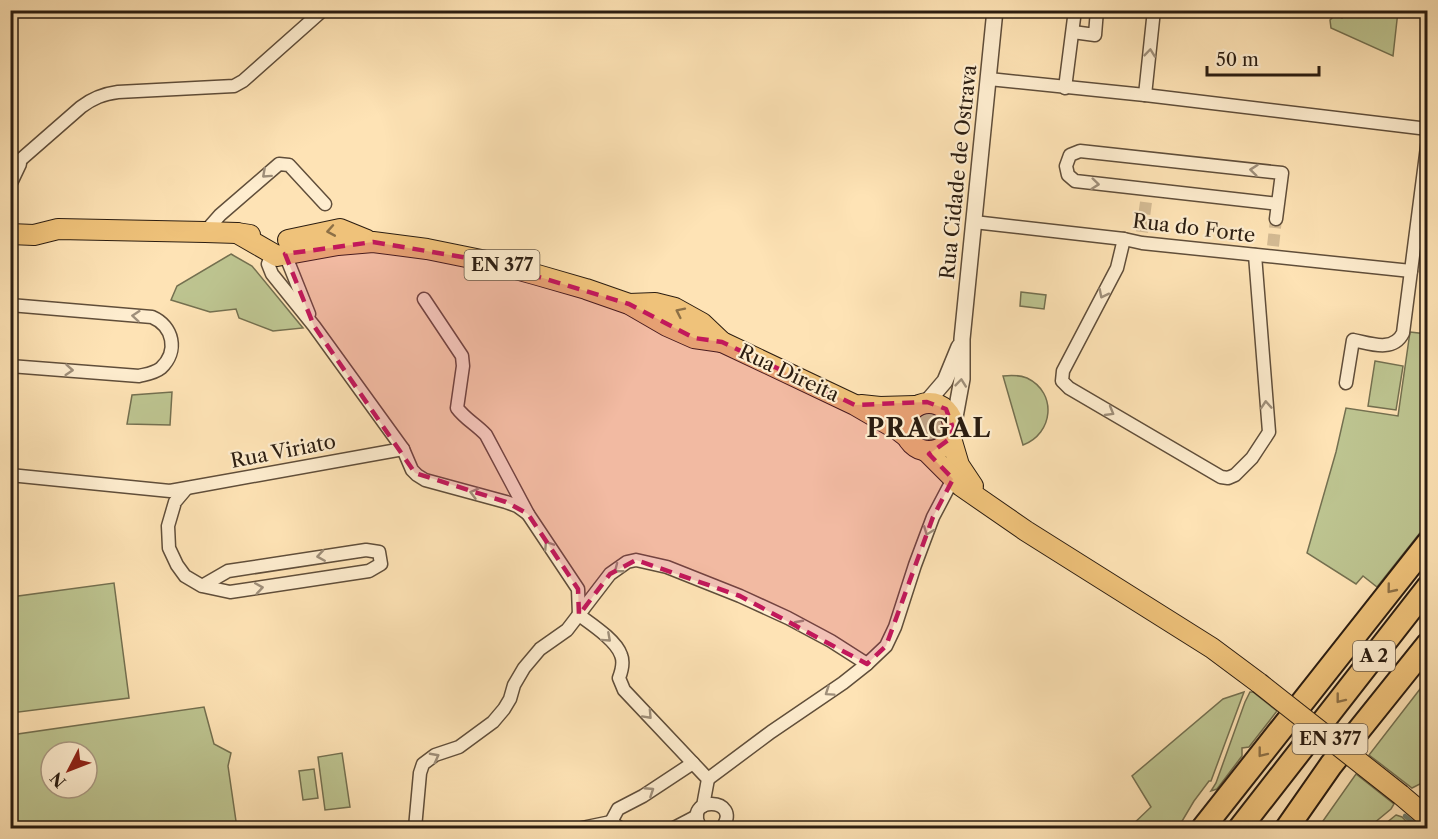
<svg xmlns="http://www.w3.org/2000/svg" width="1438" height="839" font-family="'Libre Caslon Text',serif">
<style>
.green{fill:#bdc490;stroke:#747050;stroke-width:1.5;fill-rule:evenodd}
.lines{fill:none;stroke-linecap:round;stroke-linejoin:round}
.stream{stroke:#717e6e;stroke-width:4.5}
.minor-tunnel{stroke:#d4bb94;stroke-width:12;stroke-dasharray:12 6;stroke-linecap:butt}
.minor-casing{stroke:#604e3a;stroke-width:15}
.tertiary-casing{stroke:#604e3a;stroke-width:18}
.primary-casing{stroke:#2b1d11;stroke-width:22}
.motorway-casing{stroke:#2b1d11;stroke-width:26}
.minor{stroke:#feedcf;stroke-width:12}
.tertiary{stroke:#feedcf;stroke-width:15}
.primary{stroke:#efc27a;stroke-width:20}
.motorway{stroke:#efc27a;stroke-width:22}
.primary-bridge-casing{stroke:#2b1d11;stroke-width:22;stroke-linecap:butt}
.primary-bridge{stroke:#efc27a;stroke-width:20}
.oneway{stroke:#9f8f7a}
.oneway2{stroke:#8d7046}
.marked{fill:#c2185b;fill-opacity:0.2;stroke:#c2185b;stroke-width:4.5;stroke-dasharray:12 8;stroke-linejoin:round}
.labels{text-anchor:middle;stroke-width:4.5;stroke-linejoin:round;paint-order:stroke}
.shield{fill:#feedcf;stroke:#6a5b4a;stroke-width:1.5}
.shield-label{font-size:18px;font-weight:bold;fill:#2b1d11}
.street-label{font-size:20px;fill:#2b1d11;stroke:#feedcf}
.district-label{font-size:26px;font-weight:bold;letter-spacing:1.5px;fill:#2b1d11;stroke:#feedcf}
</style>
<rect width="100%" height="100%" fill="#fee3b5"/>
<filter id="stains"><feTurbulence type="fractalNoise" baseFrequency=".00333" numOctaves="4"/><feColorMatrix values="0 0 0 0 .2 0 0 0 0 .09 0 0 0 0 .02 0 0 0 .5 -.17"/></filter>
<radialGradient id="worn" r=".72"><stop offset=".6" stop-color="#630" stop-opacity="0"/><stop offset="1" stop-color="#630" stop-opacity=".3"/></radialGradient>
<!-- green -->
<g class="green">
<path d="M1345,11H1398L1393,56L1331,28L1330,20L1335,15L1342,18Z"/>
<path d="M231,254L252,266L303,328L273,331L239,318L236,309L210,312L171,300L177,286Z"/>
<path d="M1021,292L1046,295L1044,309L1020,306Z"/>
<path d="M1410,332L1427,334V524L1377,587L1363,576L1356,584L1307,553L1336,452L1346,408L1398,416Z"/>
<path d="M1375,361L1403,366L1396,410L1368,406Z"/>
<path d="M1003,376C1011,375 1019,375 1027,378C1058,393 1053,434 1023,445Z"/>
<path d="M172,392L170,425L127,424L132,395Z"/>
<circle cx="929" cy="426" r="14"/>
<path d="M114,583L129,698L11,713V597Z"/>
<path d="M1427,680V777L1422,783L1412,788L1369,755Z"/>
<path d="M1244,692L1211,781H1209L1194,801L1178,828H1129L1151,807L1132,776L1223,699Z"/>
<path d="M1250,692H1253L1277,711L1249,747L1242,748V756L1217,789L1211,791L1216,783L1245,702Z"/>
<path d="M204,707L214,744L231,753L228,766L237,828H11V735ZM51,752H87V788H51Z"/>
<path d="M342,753L350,807L325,810L318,757Z"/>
<path d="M314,769L318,798L303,800L299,771Z"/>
<path d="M1356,774L1394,804L1391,809L1368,828H1318Z"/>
<path d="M1396,815L1402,817L1408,823L1410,821L1418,828H1380Z"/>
</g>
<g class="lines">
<!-- stream -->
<path class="stream" d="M1405,816L1420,828"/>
<!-- minor-tunnel -->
<g class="minor-tunnel">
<path d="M1142,232L1146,202"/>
<path d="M1273,246L1276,219"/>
</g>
<!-- minor casing -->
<g class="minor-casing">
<g id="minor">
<path d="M1073,32L1095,35L1097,10"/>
<path d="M989,79L1145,95L1428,129"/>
<path d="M1065,88L1075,10"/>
<path d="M1145,95L1154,10"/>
<path d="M10,169L81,107C93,98 103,94 118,92L234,86L243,81L323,10"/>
<path d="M10,185L20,164"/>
<path d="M1276,219L1282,173L1080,151L1070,155L1066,166L1068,175L1075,181L1278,204"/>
<path d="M974,222L1124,239L1142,243L1411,271"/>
<path d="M205,232L220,215L279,164L289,165L325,204"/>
<path d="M1124,239L1117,268L1063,371L1062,381L1069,388L1221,477L1228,478L1235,475L1252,458L1269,432L1255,255"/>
<path d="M272,254L268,264L272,274L314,326L403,449L412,470L417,475L425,480L506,502L517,506L528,514"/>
<path d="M285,254L309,314"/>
<path d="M424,299L462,356L463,366L457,408C465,419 477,425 486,435L528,514L578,589L579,615"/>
<path d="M10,305L152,317C173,326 179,351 161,368C155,373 147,374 139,376L10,366"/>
<path d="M1346,383L1353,340C1369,343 1393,353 1403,333L1428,139"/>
<path d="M10,475L170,491L403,449"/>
<path d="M186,489L175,502L168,526L169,548L177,565L185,576L202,586L230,592L369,571L381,564L379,552L366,550L228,571L202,586"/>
<path d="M579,615C591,624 616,640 621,655C624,662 622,670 619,678L624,690L708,779L703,806"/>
<path d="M708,779L771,732L843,683L867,664L886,646L895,627L915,565L933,517L953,479"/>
<path d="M611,822L618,809L643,796L693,763"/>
<path d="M415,828L420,773L423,764L435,755L459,747L493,722L504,709L510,699L514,685L524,668L540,649L567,630L610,574L627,562L636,560L667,567L740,596L788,618L831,641L867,664"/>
<path d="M582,828L611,822L620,828"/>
<path d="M674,828L697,816"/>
<path d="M701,828C680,795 744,797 722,828"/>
</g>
</g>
<!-- tertiary casing -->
<g class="tertiary-casing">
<g id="tertiary">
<path d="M927,402L945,381L959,347"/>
<path d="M953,428L962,379V339L995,10"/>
</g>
</g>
<!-- primary casing -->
<g class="primary-casing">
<g id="primary">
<path d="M237,233L277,256L338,245L373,242L427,249L486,261L534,274L586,289L629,304L667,326L694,338L722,342"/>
<path d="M10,234L34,235L58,229L205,232L237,233L250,235"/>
<path d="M288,240L340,229L367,240"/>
<path d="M629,304L655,303L675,308L702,323L722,342L855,405L898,430L907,437"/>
<circle cx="929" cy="427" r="24"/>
<path d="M861,405L880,407L915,406"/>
<path d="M951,438L959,465L973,486"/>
<path d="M926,451L961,486L1026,531L1212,648L1259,683"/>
<path d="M1401,795L1428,818"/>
</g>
</g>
<!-- motorway casing -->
<g class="motorway-casing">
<g id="motorway">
<path d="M1203,828L1428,543"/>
<path d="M1240,828L1428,587"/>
<path d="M1287,828L1331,765L1428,644"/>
</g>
</g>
<!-- minor -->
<use href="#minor" class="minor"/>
<!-- tertiary -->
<use href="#tertiary" class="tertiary"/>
<!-- primary -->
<use href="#primary" class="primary"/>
<!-- motorway -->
<use href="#motorway" class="motorway"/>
<!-- primary-bridge casing -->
<g class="primary-bridge-casing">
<path id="primary-bridge" d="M1259,683L1401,795"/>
</g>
<!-- primary-bridge -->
<use href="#primary-bridge" class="primary-bridge"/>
</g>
<!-- one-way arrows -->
<defs><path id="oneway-chevron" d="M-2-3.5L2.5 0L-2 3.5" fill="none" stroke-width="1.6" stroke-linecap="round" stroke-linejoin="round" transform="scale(1.5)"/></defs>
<g class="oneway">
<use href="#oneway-chevron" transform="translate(1150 53) rotate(-84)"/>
<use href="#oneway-chevron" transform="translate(1254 170) rotate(-174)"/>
<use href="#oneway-chevron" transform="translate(266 174) rotate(138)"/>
<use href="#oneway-chevron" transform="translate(1095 184) rotate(6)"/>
<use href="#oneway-chevron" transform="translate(1103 294) rotate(117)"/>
<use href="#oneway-chevron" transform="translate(136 316) rotate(-175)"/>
<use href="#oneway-chevron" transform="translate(69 370) rotate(4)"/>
<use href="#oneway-chevron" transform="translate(961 383) rotate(-84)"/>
<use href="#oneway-chevron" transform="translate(1266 405) rotate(-94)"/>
<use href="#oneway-chevron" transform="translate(1110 412) rotate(30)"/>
<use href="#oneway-chevron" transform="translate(474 493) rotate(-165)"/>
<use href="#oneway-chevron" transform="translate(928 531) rotate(111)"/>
<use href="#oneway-chevron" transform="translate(548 545) rotate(-123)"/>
<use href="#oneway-chevron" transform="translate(321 556) rotate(171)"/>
<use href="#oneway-chevron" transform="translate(618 569) rotate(142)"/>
<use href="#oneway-chevron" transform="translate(259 588) rotate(-9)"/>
<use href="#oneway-chevron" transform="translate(798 624) rotate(-152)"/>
<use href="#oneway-chevron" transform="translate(607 638) rotate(42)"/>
<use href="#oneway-chevron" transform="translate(829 692) rotate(146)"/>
<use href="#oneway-chevron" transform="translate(648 715) rotate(47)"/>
<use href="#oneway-chevron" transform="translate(435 757) rotate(-28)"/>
<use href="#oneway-chevron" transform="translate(650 791) rotate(-33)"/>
</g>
<g class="oneway2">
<use href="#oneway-chevron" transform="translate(331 231) rotate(170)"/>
<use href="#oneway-chevron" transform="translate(680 312) rotate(-154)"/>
<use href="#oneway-chevron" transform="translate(1391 589) rotate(129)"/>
<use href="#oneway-chevron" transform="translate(1340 699) rotate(128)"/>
<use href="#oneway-chevron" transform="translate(1262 753) rotate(128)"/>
</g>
<!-- marked area -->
<path class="marked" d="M373,242L486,261L629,304L694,338L722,342L855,405L927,402L946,409L953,428L951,438L929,454L953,479L933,517L886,646L867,664L740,596L636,560L610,574L579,615L578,589L528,514L506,502L415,473L314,326L285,254Z"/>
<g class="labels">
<!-- shield labels -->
<g class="shield">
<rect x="464.5" y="250" width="75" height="30" rx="4.5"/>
<rect x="1353" y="641" width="42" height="30" rx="4.5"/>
<rect x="1292.5" y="724" width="75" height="30" rx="4.5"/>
</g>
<g class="shield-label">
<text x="502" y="271">EN 377</text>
<text x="1374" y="662">A 2</text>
<text x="1330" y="745">EN 377</text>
</g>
<!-- street labels -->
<g class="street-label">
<text transform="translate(958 172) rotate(-84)" y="7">Rua Cidade de Ostrava</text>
<text transform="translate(1194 228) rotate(7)" y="7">Rua do Forte</text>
<text transform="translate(789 373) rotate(25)" y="7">Rua Direita</text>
<text transform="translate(283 451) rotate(-11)" y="7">Rua Viriato</text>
</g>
<!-- district labels -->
<g class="district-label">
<text x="929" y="437">PRAGAL</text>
</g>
</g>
<!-- margin -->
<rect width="1438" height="839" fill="none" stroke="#fee3b5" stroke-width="36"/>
<rect x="12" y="12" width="1414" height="815" fill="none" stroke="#2b1d11" stroke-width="3"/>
<rect x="18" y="18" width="1402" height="803" fill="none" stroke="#2b1d11" stroke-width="1.5"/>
<!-- north arrow -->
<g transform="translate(69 770) rotate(228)"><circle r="28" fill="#feedcf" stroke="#aa9a83" stroke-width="1.5"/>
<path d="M0-4.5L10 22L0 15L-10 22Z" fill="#8f2418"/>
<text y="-9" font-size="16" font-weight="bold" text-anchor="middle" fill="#2b1d11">N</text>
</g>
<!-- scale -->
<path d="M1207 66v9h112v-9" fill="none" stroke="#2b1d11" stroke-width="3"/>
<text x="1216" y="66" font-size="18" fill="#2b1d11" stroke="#feedcf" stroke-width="4.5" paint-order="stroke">50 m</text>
<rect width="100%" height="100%" filter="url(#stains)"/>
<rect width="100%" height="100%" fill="url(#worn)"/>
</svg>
